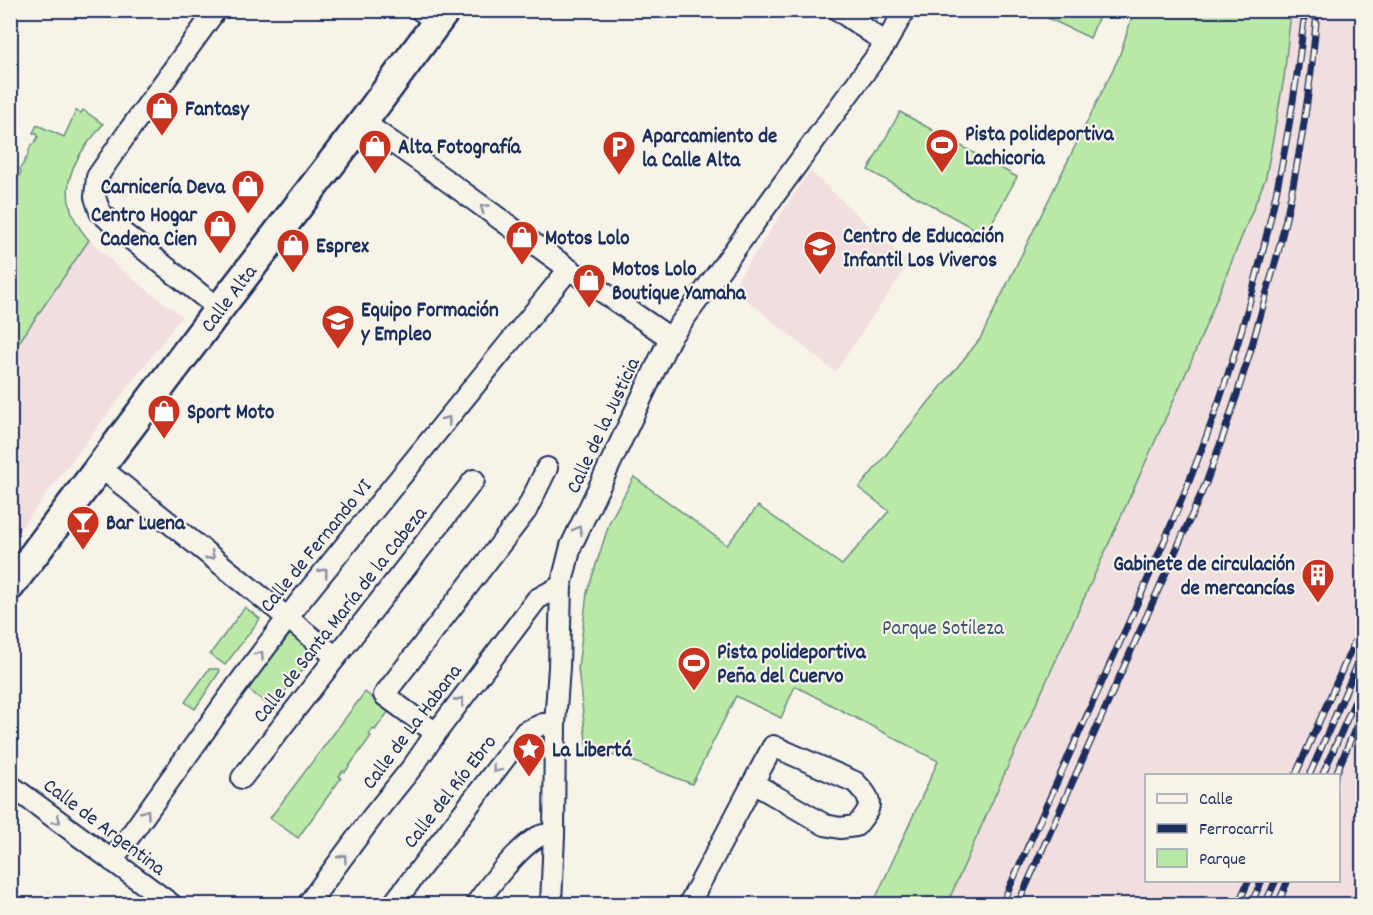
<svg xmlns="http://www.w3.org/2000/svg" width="1373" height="915" font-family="Dekko,sans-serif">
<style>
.built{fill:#f1dede;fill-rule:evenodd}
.green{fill:#bae9a7;stroke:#6a8c82;stroke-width:1.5}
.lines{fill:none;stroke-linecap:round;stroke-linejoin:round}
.street-casing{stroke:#1b2f5e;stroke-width:24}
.secondary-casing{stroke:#1b2f5e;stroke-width:33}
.street{stroke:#f7f3e8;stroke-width:20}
.secondary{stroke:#f7f3e8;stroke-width:28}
.rail-casing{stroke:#1b2f5e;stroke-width:7}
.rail{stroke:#f7f3e8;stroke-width:4.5;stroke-dasharray:14;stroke-linecap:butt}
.oneway{stroke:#8991a3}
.labels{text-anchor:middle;stroke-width:4.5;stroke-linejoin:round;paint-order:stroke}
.poi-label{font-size:21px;font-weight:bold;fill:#1b2f5e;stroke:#f7f3e8;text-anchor:start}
.street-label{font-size:21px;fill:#1b2f5e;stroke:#f7f3e8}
.park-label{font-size:21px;fill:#3b546d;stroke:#f7f3e8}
</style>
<rect width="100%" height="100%" fill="#f7f3e8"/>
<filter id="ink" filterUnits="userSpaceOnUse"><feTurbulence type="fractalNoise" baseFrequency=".0167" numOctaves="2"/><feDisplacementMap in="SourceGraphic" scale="12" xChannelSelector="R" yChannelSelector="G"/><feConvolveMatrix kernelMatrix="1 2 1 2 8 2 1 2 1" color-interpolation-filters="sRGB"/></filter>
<g filter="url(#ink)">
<!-- built -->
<g class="built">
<path d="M1291,11H1362V904H947L1008,766L1191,362L1266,177L1284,78ZM1146,776H1338V880H1146Z"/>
<path d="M810,171L909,263L835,372L732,288Z"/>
<path d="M89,240L106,255L117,267L182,316L11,541V354Z"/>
</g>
<!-- green -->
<g class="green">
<path d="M1033,11L1101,10V11L1090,38Z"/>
<path d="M1134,11H1291L1284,78L1266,177L1191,362L1008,766L947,904H873L938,761L795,686L781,718L736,696L692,784L622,757L587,751L578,668L587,593L610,521L634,477L727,545L758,506L842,565L889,511L859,488L980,339L1119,57Z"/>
<path d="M83,110L103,124C95,135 85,145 78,158C61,187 67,216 89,240L11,354L10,226L13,219L11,214V190L13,189L21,172L20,169L27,157L31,145L34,144L38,137L37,134L33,133L37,125L64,137L76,111L81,113Z"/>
<path d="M900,112L1017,177L985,235L868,170Z"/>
<path d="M245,607L260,619L225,665L210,654Z"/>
<path d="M291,633L315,654L272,708L248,689Z"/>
<path d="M209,669H218L220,671L195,709L185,702Z"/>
<path d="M365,692L389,711L375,730L373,729L369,734L371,736L345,772L343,771L339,776L341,778L298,838L270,818Z"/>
</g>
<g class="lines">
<!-- street casing -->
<g class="street-casing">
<g id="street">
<path d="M216,10L130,129L97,177L95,197L100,212L122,232L219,309"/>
<path d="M420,10L437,22"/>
<path d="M838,10L886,43"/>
<path d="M363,122L446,180L569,269L670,338"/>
<path d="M100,467L336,657"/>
<path d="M436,733L384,695L526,511L547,468"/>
<path d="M773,746L855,782C874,801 873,806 856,826L840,828L825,825L753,783Z"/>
<path d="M242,778L474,480"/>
<path d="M10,785L171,904"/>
<path d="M112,861L236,687L301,600L569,269"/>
<path d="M308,904L373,816L414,765L436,733L537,599L561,586"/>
<path d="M393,904L525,732L543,724H555"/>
<path d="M476,904C489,886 520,845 540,836C544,834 550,835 554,835"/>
<path d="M551,904L554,835L555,724L559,667L561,586L571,546L670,338L886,43L905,10"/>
<path d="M689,904L753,783"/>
</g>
</g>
<!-- secondary casing -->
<g class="secondary-casing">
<path id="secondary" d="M10,586L219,309L363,122L446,10"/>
</g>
<!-- street -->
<use href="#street" class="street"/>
<!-- secondary -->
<use href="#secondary" class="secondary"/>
<!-- rail casing -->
<g class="rail-casing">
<g id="rail">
<path d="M1295,776L1362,625"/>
<path d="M1309,776L1362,654"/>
<path d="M1322,776L1362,685"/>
<path d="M1335,776L1362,713"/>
<path d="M1002,904C1045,810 1087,716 1129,622C1165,540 1201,459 1228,374C1266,256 1292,133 1305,10"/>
<path d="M1018,904L1206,483C1228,425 1247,366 1263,306C1269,284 1276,262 1281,240C1299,165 1311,88 1317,10"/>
<path d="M1238,904L1249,880"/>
<path d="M1251,904L1262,880"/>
<path d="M1265,904L1276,880"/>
<path d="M1278,904L1288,880"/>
</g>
</g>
<!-- rail -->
<use href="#rail" class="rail"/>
</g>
<!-- one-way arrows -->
<defs><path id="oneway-chevron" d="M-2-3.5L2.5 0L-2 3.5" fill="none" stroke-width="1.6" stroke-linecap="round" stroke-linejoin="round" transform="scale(1.5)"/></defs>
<g class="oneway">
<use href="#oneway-chevron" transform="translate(484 208) rotate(-144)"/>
<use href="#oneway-chevron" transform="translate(447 420) rotate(-51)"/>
<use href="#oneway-chevron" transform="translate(578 530) rotate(-65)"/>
<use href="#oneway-chevron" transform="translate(211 556) rotate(39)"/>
<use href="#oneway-chevron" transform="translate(324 572) rotate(-51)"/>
<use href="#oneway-chevron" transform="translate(260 655) rotate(-54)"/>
<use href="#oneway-chevron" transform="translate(460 701) rotate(-53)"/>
<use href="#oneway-chevron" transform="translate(496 769) rotate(128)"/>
<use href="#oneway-chevron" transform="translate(146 813) rotate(-54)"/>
<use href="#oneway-chevron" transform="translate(57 820) rotate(37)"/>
<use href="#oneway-chevron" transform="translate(343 858) rotate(-53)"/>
</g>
</g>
<!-- icons -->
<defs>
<g id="shop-pin" transform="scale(1.725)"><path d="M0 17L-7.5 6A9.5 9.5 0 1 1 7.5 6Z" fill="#c8321e" stroke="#f7f3e8"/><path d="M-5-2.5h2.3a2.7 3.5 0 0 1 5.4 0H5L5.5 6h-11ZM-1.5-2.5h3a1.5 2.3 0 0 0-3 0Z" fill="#fff"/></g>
<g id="stadium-pin" transform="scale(1.725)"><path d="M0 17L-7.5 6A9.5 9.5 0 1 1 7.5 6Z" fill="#c8321e" stroke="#f7f3e8"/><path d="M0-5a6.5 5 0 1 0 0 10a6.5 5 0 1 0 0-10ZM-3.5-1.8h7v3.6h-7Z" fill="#fff"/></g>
<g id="parking-pin" transform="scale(1.725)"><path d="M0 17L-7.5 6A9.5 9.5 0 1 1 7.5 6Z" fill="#c8321e" stroke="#f7f3e8"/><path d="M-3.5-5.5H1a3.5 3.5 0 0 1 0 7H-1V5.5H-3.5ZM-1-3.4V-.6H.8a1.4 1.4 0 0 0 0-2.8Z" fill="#fff"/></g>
<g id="school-pin" transform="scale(1.725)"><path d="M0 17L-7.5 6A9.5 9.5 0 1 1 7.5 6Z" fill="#c8321e" stroke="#f7f3e8"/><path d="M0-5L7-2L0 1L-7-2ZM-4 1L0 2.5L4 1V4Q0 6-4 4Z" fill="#fff"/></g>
<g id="bar-pin" transform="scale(1.725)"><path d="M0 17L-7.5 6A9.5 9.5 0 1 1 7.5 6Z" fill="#c8321e" stroke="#f7f3e8"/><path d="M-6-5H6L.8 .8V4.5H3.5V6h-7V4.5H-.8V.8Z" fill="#fff"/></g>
<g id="building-pin" transform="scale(1.725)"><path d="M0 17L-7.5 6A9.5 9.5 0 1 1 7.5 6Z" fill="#c8321e" stroke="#f7f3e8"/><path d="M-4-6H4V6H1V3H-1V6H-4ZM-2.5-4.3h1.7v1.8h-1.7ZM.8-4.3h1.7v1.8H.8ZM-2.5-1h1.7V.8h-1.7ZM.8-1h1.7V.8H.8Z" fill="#fff"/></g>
<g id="sight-pin" transform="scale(1.725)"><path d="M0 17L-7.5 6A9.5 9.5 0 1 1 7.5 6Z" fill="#c8321e" stroke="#f7f3e8"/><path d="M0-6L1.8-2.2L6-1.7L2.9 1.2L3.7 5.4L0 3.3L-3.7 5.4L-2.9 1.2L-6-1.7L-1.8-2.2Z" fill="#fff"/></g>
</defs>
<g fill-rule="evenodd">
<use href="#shop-pin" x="162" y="108"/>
<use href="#stadium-pin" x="942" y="145"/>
<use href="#shop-pin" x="375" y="146"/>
<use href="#parking-pin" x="619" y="147"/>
<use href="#shop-pin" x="248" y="186"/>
<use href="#shop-pin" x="220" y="226"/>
<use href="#shop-pin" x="522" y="237"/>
<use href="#shop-pin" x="293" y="245"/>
<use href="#school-pin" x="820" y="247"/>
<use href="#shop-pin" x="589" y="280"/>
<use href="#school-pin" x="338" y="321"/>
<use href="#shop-pin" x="164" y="411"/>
<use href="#bar-pin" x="83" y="522"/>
<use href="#building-pin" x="1318" y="575"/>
<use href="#stadium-pin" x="694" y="663"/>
<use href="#sight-pin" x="529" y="749"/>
</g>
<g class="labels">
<!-- poi labels -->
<g class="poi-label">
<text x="185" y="115">Fantasy</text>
<text x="965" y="140">Pista polideportiva<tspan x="965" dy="24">Lachicoria</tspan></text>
<text x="642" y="142">Aparcamiento de<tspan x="642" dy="24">la Calle Alta</tspan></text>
<text x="398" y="153">Alta Fotografía</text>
<text x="225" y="193" text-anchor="end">Carnicería Deva</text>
<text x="197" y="221" text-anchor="end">Centro Hogar<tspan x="197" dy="24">Cadena Cien</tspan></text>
<text x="843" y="242">Centro de Educación<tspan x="843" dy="24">Infantil Los Viveros</tspan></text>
<text x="545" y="244">Motos Lolo</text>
<text x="316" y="252">Esprex</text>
<text x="612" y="275">Motos Lolo<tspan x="612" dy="24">Boutique Yamaha</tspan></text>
<text x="361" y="316">Equipo Formación<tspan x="361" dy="24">y Empleo</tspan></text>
<text x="187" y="418">Sport Moto</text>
<text x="106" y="529">Bar Luena</text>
<text x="1295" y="570" text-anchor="end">Gabinete de circulación<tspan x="1295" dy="24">de mercancías</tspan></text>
<text x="717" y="658">Pista polideportiva<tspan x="717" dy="24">Peña del Cuervo</tspan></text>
<text x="552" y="756">La Libertá</text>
</g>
<!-- street labels -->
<g class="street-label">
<text transform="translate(228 298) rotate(-53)" y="7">Calle Alta</text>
<text transform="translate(602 425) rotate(-65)" y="7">Calle de la Justicia</text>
<text transform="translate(315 545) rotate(-51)" y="7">Calle de Fernando VI</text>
<text transform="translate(339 614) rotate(-52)" y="7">Calle de Santa María de la Cabeza</text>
<text transform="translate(411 726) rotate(-53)" y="7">Calle de La Habana</text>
<text transform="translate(449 791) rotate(-52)" y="7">Calle del Río Ebro</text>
<text transform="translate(105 826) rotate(37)" y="7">Calle de Argentina</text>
</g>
<!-- park labels -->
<g class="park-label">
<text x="943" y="634">Parque Sotileza</text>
</g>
</g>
<!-- margin -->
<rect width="1373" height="915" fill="none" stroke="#f7f3e8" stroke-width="36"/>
<rect x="18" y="18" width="1337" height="879" fill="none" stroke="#1b2f5e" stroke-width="2" filter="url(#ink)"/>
<!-- legend -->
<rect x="1145" y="774" width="195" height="108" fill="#f7f3e8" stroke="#9fa5b1" stroke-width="1.5"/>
<rect x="1157" y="794" width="30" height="9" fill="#f7f3e8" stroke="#9fa5b1" stroke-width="1.5"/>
<text x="1199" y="804" font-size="18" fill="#1b2f5e">Calle</text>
<rect x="1157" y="824" width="30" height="9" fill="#1b2f5e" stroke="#9fa5b1" stroke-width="1.5"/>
<text x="1199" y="834" font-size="18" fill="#1b2f5e">Ferrocarril</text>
<rect x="1157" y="849" width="30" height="18" fill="#bae9a7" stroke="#9fa5b1" stroke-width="1.5"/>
<text x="1199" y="864" font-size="18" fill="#1b2f5e">Parque</text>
</svg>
